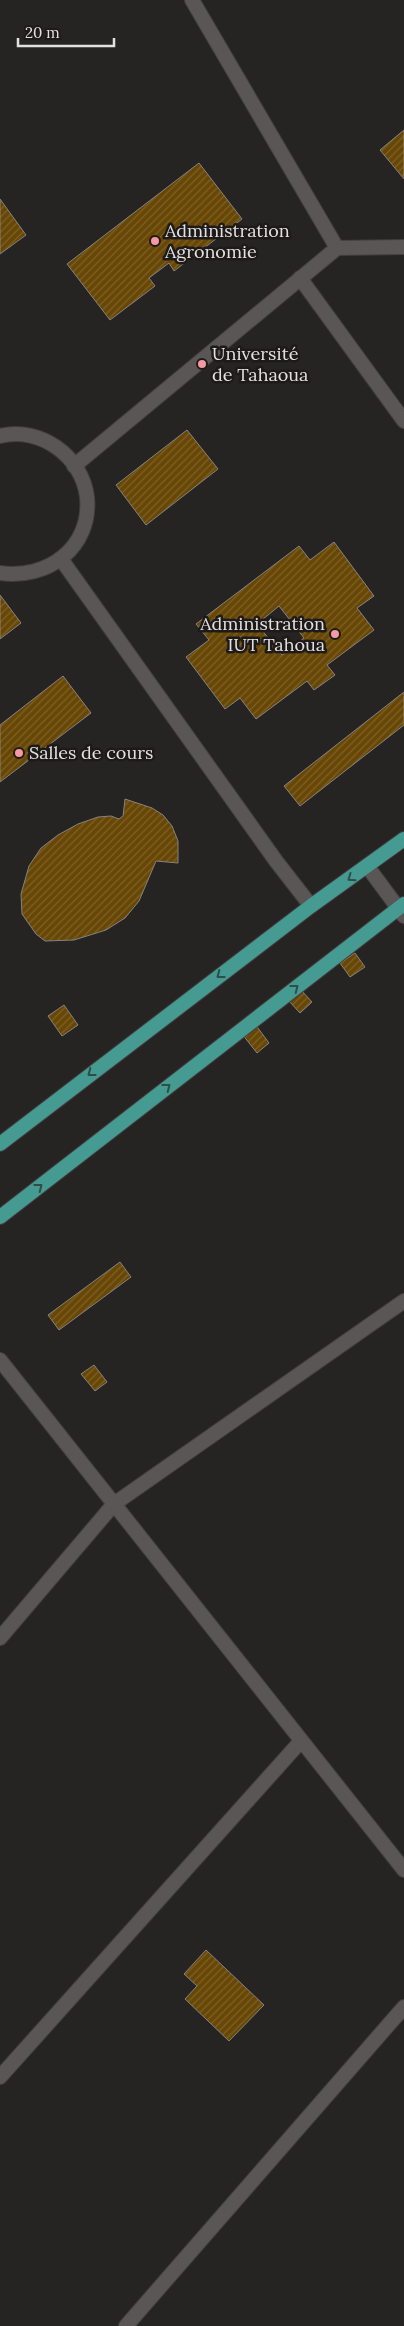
<svg xmlns="http://www.w3.org/2000/svg" width="404" height="2326" font-family="Lora,serif">
<style>
.building{fill:url(#building-hatch);stroke:#858380;fill-rule:evenodd}
.lines{fill:none;stroke-linecap:round;stroke-linejoin:round}
.service-casing{stroke:#42403f;stroke-width:16}
.minor-casing{stroke:#42403f;stroke-width:16}
.primary-casing{stroke:#42403f;stroke-width:16}
.service{stroke:#595655;stroke-width:14}
.minor{stroke:#595655;stroke-width:14}
.primary{stroke:#459b92;stroke-width:14}
.oneway{stroke:#2d4e49}
.poi-dot{fill:#f49aa0;stroke:#1d1a19;stroke-width:2}
.labels{text-anchor:middle;stroke-width:5;stroke-linejoin:round;paint-order:stroke}
.poi-label{font-size:18px;fill:#e2e1e0;stroke:#1d1a19;text-anchor:start}
</style>
<defs>
<pattern id="building-hatch" width="6" height="6" patternUnits="userSpaceOnUse" patternTransform="scale(1.25)"><rect width="6" height="6" fill="#684705"/><path d="M-1 1l2-2M0 6l6-6M5 7l2-2" fill="none" stroke="#7d6129"/></pattern>
</defs>
<rect width="100%" height="100%" fill="#262422"/>
<!-- building -->
<g class="building">
<path d="M404,130V179L380,150Z"/>
<path d="M199,163L242,219L174,271L169,263L149,278L155,286L110,320L67,264Z"/>
<path d="M0,199L26,235L0,254Z"/>
<path d="M187,430L218,469L146,525L116,485Z"/>
<path d="M334,542L374,596L357,608L374,630L327,665L335,675L314,690L307,681L256,719L240,698L225,709L186,657L209,640L196,624L299,546L310,560ZM279,606L304,638L282,655L257,624Z"/>
<path d="M0,595L21,623L0,639Z"/>
<path d="M63,676L91,713L0,782V725Z"/>
<path d="M404,692V725L300,806L284,786Z"/>
<path d="M125,799L152,808L163,815L172,826L178,841V863L156,861L139,901L125,918L106,930L74,940L45,941L36,934L22,914L21,894L29,866L41,848L58,835L78,824L98,817L111,816L119,819L123,816Z"/>
<path d="M355,953L365,967L350,977L340,963Z"/>
<path d="M300,989L312,1002L300,1013L288,1000Z"/>
<path d="M64,1005L78,1025L62,1036L48,1016Z"/>
<path d="M255,1024L269,1043L257,1053L242,1034Z"/>
<path d="M120,1262L131,1277L59,1330L48,1315Z"/>
<path d="M94,1365L107,1382L95,1391L81,1374Z"/>
<path d="M206,1950L264,2005L229,2041L185,1999L197,1986L184,1974Z"/>
</g>
<g class="lines">
<!-- service casing -->
<g class="service-casing">
<g id="service">
<path d="M192,0L337,248"/>
<path d="M300,278L404,421"/>
<path d="M74,466L337,248L404,247"/>
<path d="M61,559L276,861L311,906"/>
</g>
</g>
<!-- minor casing -->
<g class="minor-casing">
<g id="minor">
<path d="M0,436C40,426 82,456 87,497C92,548 47,580 0,573"/>
<path d="M367,866L404,916"/>
<path d="M0,1360L404,1870"/>
<path d="M0,1638L114,1504L404,1301"/>
<path d="M0,2077L301,1741"/>
<path d="M126,2326L404,2007"/>
</g>
</g>
<!-- primary casing -->
<g class="primary-casing">
<g id="primary">
<path d="M0,1144L311,906L404,839"/>
<path d="M0,1217L404,904"/>
</g>
</g>
<!-- service -->
<use href="#service" class="service"/>
<!-- minor -->
<use href="#minor" class="minor"/>
<!-- primary -->
<use href="#primary" class="primary"/>
</g>
<!-- one-way arrows -->
<defs><path id="oneway-chevron" d="M-2-3.5L2.5 0L-2 3.5" fill="none" stroke-width="1.6" stroke-linecap="round" stroke-linejoin="round" transform="scale(1.25)"/></defs>
<g class="oneway">
<use href="#oneway-chevron" transform="translate(351 878) rotate(145)"/>
<use href="#oneway-chevron" transform="translate(220 975) rotate(143)"/>
<use href="#oneway-chevron" transform="translate(295 988) rotate(-38)"/>
<use href="#oneway-chevron" transform="translate(91 1073) rotate(143)"/>
<use href="#oneway-chevron" transform="translate(167 1087) rotate(-38)"/>
<use href="#oneway-chevron" transform="translate(39 1187) rotate(-38)"/>
</g>
<!-- markers -->
<g class="poi-dot">
<circle cx="155" cy="241" r="5"/>
<circle cx="202" cy="364" r="5"/>
<circle cx="335" cy="634" r="5"/>
<circle cx="19" cy="753" r="5"/>
</g>
<g class="labels">
<!-- poi labels -->
<g class="poi-label">
<text x="165" y="237">Administration<tspan x="165" dy="21">Agronomie</tspan></text>
<text x="212" y="360">Université<tspan x="212" dy="21">de Tahaoua</tspan></text>
<text x="325" y="630" text-anchor="end">Administration<tspan x="325" dy="21">IUT Tahoua</tspan></text>
<text x="29" y="759">Salles de cours</text>
</g>
</g>
<!-- scale -->
<path d="M18 38v8h96v-8" fill="none" stroke="#e2e1e0" stroke-width="2.5"/>
<text x="25" y="38" font-size="15" fill="#e2e1e0" stroke="#1d1a19" stroke-width="4" paint-order="stroke">20 m</text>
</svg>
